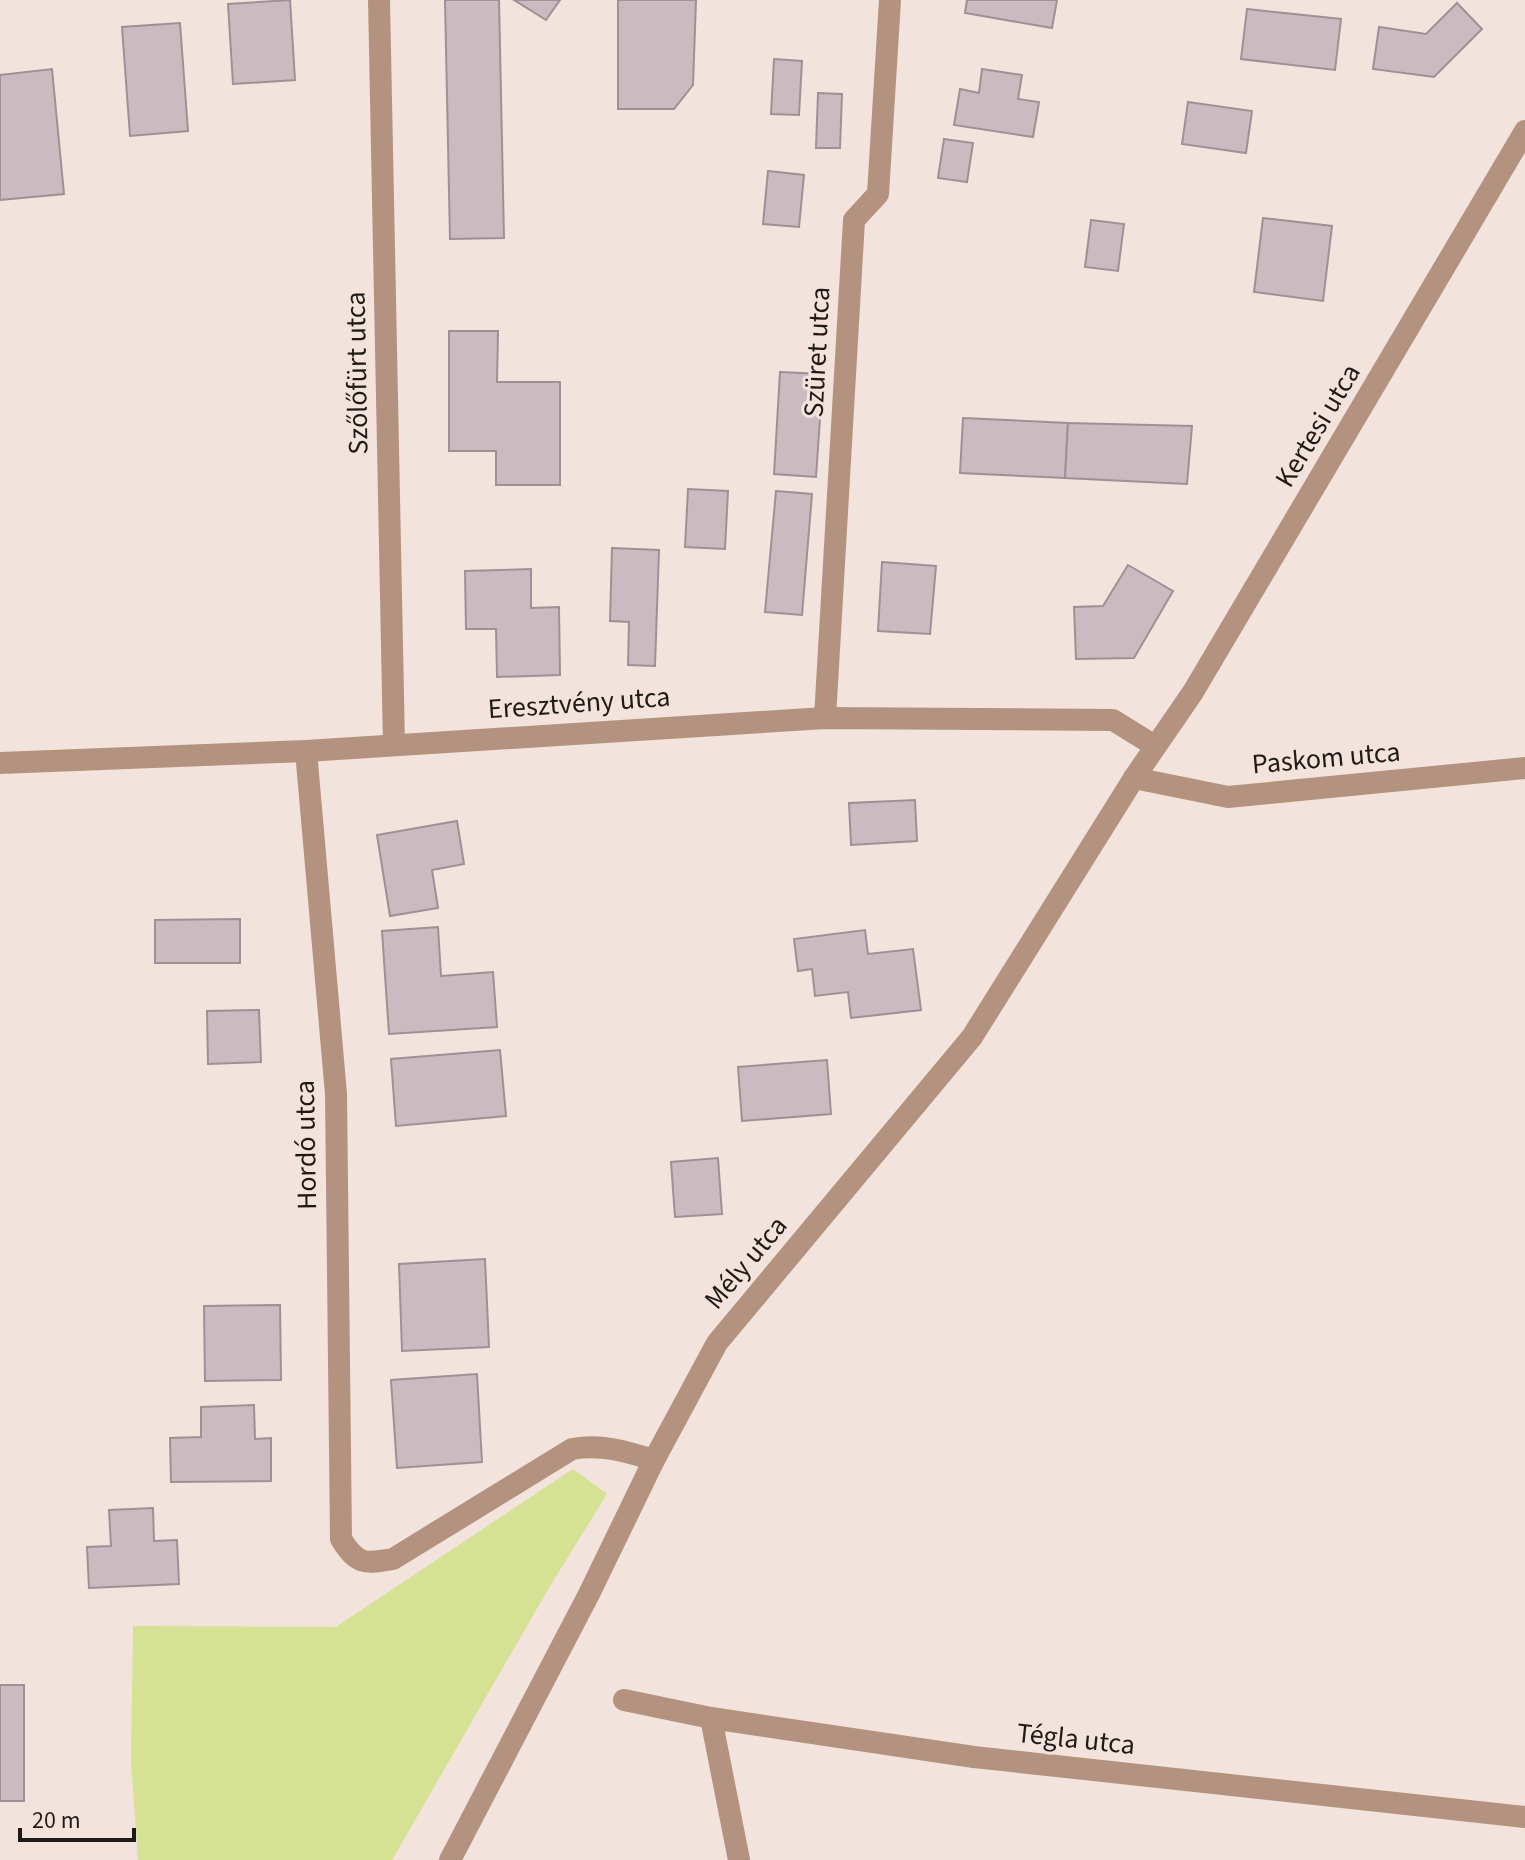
<svg xmlns="http://www.w3.org/2000/svg" width="1525" height="1860" font-family="'Source Sans 3',sans-serif">
<style>
.green{fill:#d5e193}
.building{fill:#cbbbc1;stroke:#9e9095;stroke-width:2}
.lines{fill:none;stroke-linecap:round;stroke-linejoin:round}
.minor{stroke:#b39380;stroke-width:22}
.labels{text-anchor:middle;stroke-width:6;stroke-linejoin:round;paint-order:stroke}
.street-label{font-size:28px;fill:#1f1a17;stroke:#f2e3dc}
</style>
<rect width="100%" height="100%" fill="#f2e3dc"/>
<!-- green -->
<path class="green" d="M573,1469L607,1494L550,1586L392,1860H138L131,1762L133,1626L336,1627Z"/>
<!-- building -->
<g class="building">
<path d="M290,0L295,80L233,84L228,4Z"/>
<path d="M445,0H499L504,238L450,239Z"/>
<path d="M514,0H560L546,20Z"/>
<path d="M618,0H696L693,85L674,109H618Z"/>
<path d="M967,0H1057L1052,28L965,13Z"/>
<path d="M1457,3L1482,29L1434,77L1373,69L1379,27L1426,34Z"/>
<path d="M1247,9L1341,19L1335,70L1241,59Z"/>
<path d="M180,23L188,131L130,136L122,27Z"/>
<path d="M774,59L802,61L799,115L771,114Z"/>
<path d="M52,69L64,194L0,200V75Z"/>
<path d="M982,69L1022,75L1018,99L1039,102L1033,137L954,125L960,89L979,93Z"/>
<path d="M818,93L842,94L840,148H816Z"/>
<path d="M1188,102L1252,111L1246,153L1182,144Z"/>
<path d="M944,139L973,143L967,182L938,178Z"/>
<path d="M768,171L804,175L799,227L763,224Z"/>
<path d="M1263,218L1332,226L1323,301L1254,292Z"/>
<path d="M1091,220L1124,224L1118,271L1085,267Z"/>
<path d="M449,331H498L497,382H560V485H496V451H449Z"/>
<path d="M780,372L823,374L816,477L774,474Z"/>
<path d="M963,418L1068,423L1065,478L960,473Z"/>
<path d="M1068,423L1192,426L1187,484L1065,478Z"/>
<path d="M688,489L728,491L725,549L685,547Z"/>
<path d="M776,491L812,494L802,615L765,612Z"/>
<path d="M612,548L659,550L655,666L628,665L629,622L610,621Z"/>
<path d="M882,562L936,566L930,634L878,631Z"/>
<path d="M1128,565L1173,591L1134,658L1076,659L1074,607L1103,606Z"/>
<path d="M531,569V608L559,607L560,675L497,677L496,629H466L465,571Z"/>
<path d="M915,800L917,841L851,845L849,803Z"/>
<path d="M457,821L464,864L432,870L438,908L390,916L377,835Z"/>
<path d="M240,919V963H155V920Z"/>
<path d="M438,927L441,976L493,972L497,1027L389,1034L382,931Z"/>
<path d="M865,930L868,954L913,949L921,1010L851,1018L848,992L815,996L812,969L798,971L794,939Z"/>
<path d="M259,1010L261,1062L208,1064L207,1011Z"/>
<path d="M500,1050L506,1116L396,1126L391,1059Z"/>
<path d="M827,1060L831,1114L742,1121L738,1067Z"/>
<path d="M718,1158L722,1214L675,1217L671,1162Z"/>
<path d="M485,1259L489,1347L402,1351L399,1264Z"/>
<path d="M280,1305L281,1380L205,1381L204,1306Z"/>
<path d="M477,1374L482,1462L397,1468L391,1380Z"/>
<path d="M254,1405L255,1439L271,1438V1481L171,1482L170,1438L201,1437V1407Z"/>
<path d="M153,1508L154,1541L177,1540L179,1584L89,1588L87,1547L111,1546L109,1510Z"/>
<rect x="0" y="1685" width="24" height="116"/>
</g>
<g class="lines">
<!-- minor -->
<g class="minor">
<path d="M379,0L394,745"/>
<path d="M825,718L854,220L878,194L890,0"/>
<path d="M306,751L336,1094L341,1539C357,1565 365,1564 393,1559L572,1449C602,1444 625,1451 654,1460"/>
<path d="M0,763L306,751L825,718L1113,720L1155,746"/>
<path d="M1134,778L1228,797L1525,768"/>
<path d="M624,1700L711,1718L974,1757L1525,1817"/>
<path d="M711,1718L739,1860"/>
<path d="M450,1860L589,1594L654,1460L717,1343L972,1037L1134,778L1193,692L1525,131"/>
</g>
</g>
<g class="labels">
<!-- street labels -->
<g class="street-label">
<text transform="translate(816 352) rotate(-87)" y="10">Szüret utca</text>
<text transform="translate(356 373) rotate(-91)" y="10">Szőlőfürt utca</text>
<text transform="translate(1317 425) rotate(-59)" y="10">Kertesi utca</text>
<text transform="translate(579 702) rotate(-4)" y="10">Eresztvény utca</text>
<text transform="translate(1326 757) rotate(-5)" y="10">Paskom utca</text>
<text transform="translate(305 1145) rotate(-91)" y="10">Hordó utca</text>
<text transform="translate(745 1262) rotate(-50)" y="10">Mély utca</text>
<text transform="translate(1076 1738) rotate(6)" y="10">Tégla utca</text>
</g>
</g>
<!-- scale -->
<path d="M20 1828v12h114v-12" fill="none" stroke="#1f1a17" stroke-width="4"/>
<text x="32" y="1828" font-size="24" fill="#1f1a17" stroke="#f2e3dc" stroke-width="6" paint-order="stroke">20 m</text>
</svg>
